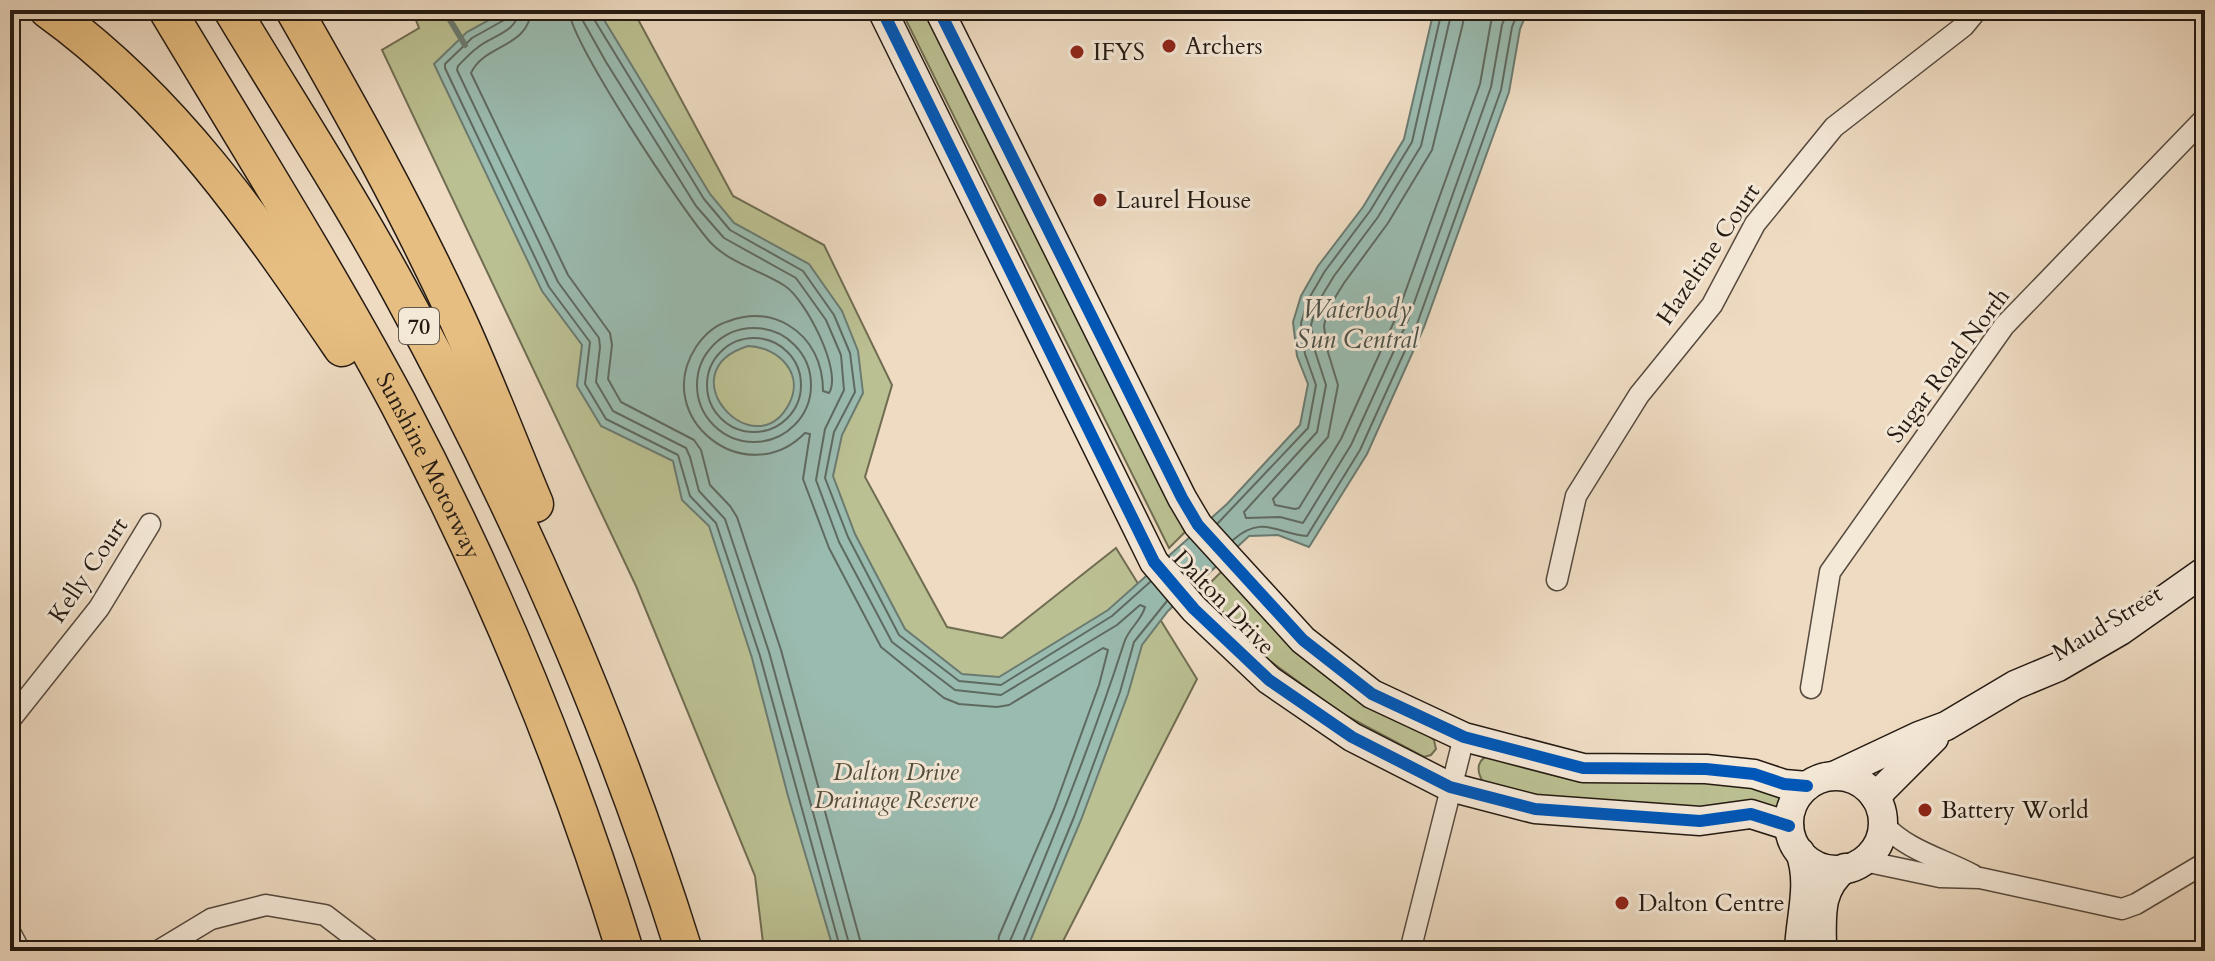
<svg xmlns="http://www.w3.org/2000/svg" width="2215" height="961" font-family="Cardo,serif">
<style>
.green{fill:#bbc092;stroke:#706d52;stroke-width:2}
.water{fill:#9abbb0;stroke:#6b7b71;stroke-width:2;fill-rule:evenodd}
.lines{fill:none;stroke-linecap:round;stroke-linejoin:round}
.shore{stroke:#5f6a61;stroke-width:2}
.stream{stroke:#6b7b71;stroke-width:6}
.street-casing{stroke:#564a3e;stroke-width:23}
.secondary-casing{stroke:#241a12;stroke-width:31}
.highway-casing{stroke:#241a12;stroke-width:39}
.street{stroke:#f4e8d7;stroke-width:20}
.secondary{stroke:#f4e8d7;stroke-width:28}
.highway{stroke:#e7be81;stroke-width:36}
.cycleway-casing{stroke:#f4e8d7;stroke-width:17}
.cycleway{stroke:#0057b8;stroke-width:12}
.poi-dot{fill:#8f2418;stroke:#f4e8d7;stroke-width:3}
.labels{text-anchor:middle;stroke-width:6;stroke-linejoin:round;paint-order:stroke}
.shield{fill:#f4e8d7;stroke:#62584d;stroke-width:2}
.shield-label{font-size:22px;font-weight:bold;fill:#241a12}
.poi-label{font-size:24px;fill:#241a12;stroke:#f4e8d7;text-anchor:start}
.street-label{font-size:24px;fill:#241a12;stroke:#f4e8d7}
.park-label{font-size:24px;font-style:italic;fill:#514c38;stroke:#f4e8d7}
.water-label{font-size:26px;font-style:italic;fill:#4d5249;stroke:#f4e8d7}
</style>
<rect width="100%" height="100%" fill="#eedbc2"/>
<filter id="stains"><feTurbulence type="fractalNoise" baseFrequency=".0025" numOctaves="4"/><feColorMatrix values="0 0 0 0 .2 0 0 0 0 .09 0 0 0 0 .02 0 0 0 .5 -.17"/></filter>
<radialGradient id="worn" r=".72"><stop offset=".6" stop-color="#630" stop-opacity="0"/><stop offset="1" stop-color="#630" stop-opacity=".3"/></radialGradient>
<!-- green -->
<g class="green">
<path d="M412,10H633L733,196L824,245L892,385L865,477L947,627L1002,638L1116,548L1197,679L1058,951H764L755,876L636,586L382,50L419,28Z"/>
<path d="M901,10H928L1185,532L1169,548Z"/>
<path d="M1222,571L1434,740L1436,749L1431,755L1424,757L1341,713L1266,658L1203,590Z"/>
<path d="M1487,756L1745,784L1780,795L1782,804L1776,811L1699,812L1545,798L1483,782C1477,772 1476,762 1487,756Z"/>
</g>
<!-- water -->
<path class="water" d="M507,10H598L710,194L734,223L809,264L842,311L858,351L863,393L842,435L833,476L855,534L905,629L962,674L999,677L1108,610L1227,504L1300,425L1308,384L1297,356L1293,322L1301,296L1318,266L1363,207L1404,139L1434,10H1528L1520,29L1509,92L1424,327L1367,454L1309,547L1278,535L1249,536L1168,611L1142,645L1128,694L1081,820L1026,951H834L788,796L752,658L709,526L682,500L673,461L601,426L577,386L582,345L542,291L434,64L467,32ZM748,346C778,347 805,373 789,404C755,469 665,372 748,346Z"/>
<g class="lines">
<!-- shore -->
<g class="shore">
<path d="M509,10L506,19L472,38L445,64V68L549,287L590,342L585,384L606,419L678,455L690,496L716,523L760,656L841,951"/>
<path d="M519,10C517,33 492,35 477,48C470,53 464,60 458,66L457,70L558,282L599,338L600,347L596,382L613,411L686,448L690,457L699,491L725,519L769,652L851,951"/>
<path d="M531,10C529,48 484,44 471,73L568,275L610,333L612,345L608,379L621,402L694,440L701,450L710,485L730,506L737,517L781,650L863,951"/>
<path d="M569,10C570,41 685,215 711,243C730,263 762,271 785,286C805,299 843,371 829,393L823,391C823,364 812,339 788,325C769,314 748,314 729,321C715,325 704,335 696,347C650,418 746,493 805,433L810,434L803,479L829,548L881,647L944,698L959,704L997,707L1009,705L1103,648L1108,650L1099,685L1054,809L999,936L997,951"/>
<path d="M581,10L583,21L606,62L696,206L724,238L796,278L826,320L841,355L844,390L825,429L816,480L839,542L892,642L955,690L1001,695L1117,625L1140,605L1145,607C1142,620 1128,629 1124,643C1091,745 1052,843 1010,941L1009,951"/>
<path d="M592,10V16L704,199L730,230L803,271L834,315L850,353L855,392L834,432L825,478L848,537L899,635L959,681L1001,685L1112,616L1150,582"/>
<path d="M1452,10L1421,146L1378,217L1334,276L1317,304L1311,325L1315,351L1326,385L1317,432L1244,512L1246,518L1280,517L1303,523L1351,445L1408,320L1491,87L1502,25L1508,10"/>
<path d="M1464,10L1463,23L1432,150L1388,223L1344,283L1328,309L1324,326L1327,349L1338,385L1328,437L1273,499L1275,505L1295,509L1299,508L1341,439L1397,315L1480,84L1491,22L1495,10"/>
<circle cx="754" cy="385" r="57"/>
<circle cx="754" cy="385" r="47"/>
<path d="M1218,523L1308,428L1316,385L1305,354L1301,323L1308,300L1325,271L1370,211L1412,142L1442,10"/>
<path d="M1233,540C1262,514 1278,534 1307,536L1360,450L1417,324L1501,90L1512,27L1519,10"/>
<path d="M1019,951L1074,817L1120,692L1134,642L1167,601"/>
</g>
<!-- stream -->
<path class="stream" d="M444,10L465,45"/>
<!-- street casing -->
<g class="street-casing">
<g id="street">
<path d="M1557,580L1576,496L1639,395L1712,305L1755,224L1834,127L1964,26L1977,10"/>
<path d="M1811,688L1830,572L2004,326L2205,118"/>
<path d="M10,720L99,608L150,524"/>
<path d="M1883,824C1908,851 1941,858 1973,875"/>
<path d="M1864,861L1940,877L1980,878L2122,909L2136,904L2205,863"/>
<path d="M10,932L20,951"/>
<path d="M158,951L211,919L266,905L325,915L372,951"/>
<path d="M1410,951L1464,737"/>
</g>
</g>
<!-- secondary casing -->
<g class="secondary-casing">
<g id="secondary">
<path d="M882,10L1154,562L1194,609L1269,680L1352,737L1450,787L1535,809L1700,821L1751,814L1789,826"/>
<path d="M939,10L1182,498L1198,525L1303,640L1372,694L1464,737L1583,768L1706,769L1754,774L1784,784L1807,786"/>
<path d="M1836,775L1919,736L1946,726L2015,685L2058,667L2120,631L2205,571"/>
<circle cx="1836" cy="823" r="47"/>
<path d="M1875,797L1934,738"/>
<path d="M1799,951C1800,917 1812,885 1800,852"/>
<path d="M1822,951C1822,919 1817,890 1845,868"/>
</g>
</g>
<!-- highway casing -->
<g class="highway-casing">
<g id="highway">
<path d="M48,10C173,100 256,222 342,348"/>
<path id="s1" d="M167,10C245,140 326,269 398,403C490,577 567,762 625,951"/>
<path d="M232,10C288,103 348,195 400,291C517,505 611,718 684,951"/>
<path d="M294,10C352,111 408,212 457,318C485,379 509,442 535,504"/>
</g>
</g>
<!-- street -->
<use href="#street" class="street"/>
<!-- secondary -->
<use href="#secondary" class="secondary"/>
<!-- highway -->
<use href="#highway" class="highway"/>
<!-- cycleway casing -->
<g class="cycleway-casing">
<g id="cycleway">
<path d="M882,10L1154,562L1194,609L1269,680L1352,737L1450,787L1535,809L1700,821L1751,814L1789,826"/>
<path d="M939,10L1182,498L1198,525L1303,640L1372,694L1464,737L1583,768L1706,769L1754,774L1784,784L1807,786"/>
</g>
</g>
<!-- cycleway -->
<use href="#cycleway" class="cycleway"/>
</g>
<!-- markers -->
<g class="poi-dot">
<circle cx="1169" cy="46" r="8"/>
<circle cx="1077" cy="52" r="8"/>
<circle cx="1100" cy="200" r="8"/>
<circle cx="1925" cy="810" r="8"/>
<circle cx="1622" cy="903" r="8"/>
</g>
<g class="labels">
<!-- shield labels -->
<rect class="shield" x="399" y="308" width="40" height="36" rx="6"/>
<g class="shield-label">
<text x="419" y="334">70</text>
</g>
<!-- poi labels -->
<g class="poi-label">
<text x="1185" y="54">Archers</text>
<text x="1093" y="60">IFYS</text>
<text x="1116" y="208">Laurel House</text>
<text x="1941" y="818">Battery World</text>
<text x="1638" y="911">Dalton Centre</text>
</g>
<!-- street labels -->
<g class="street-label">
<text transform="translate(1708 254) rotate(-56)" y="8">Hazeltine Court</text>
<text transform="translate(1948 365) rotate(-53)" y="8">Sugar Road North</text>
<text dy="8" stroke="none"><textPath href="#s1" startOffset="526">Sunshine Motorway</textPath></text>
<text transform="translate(88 570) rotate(-56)" y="8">Kelly Court</text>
<text transform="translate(1224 602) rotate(46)" y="8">Dalton Drive</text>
<text transform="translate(2107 623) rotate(-31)" y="8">Maud Street</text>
</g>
<!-- park labels -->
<g class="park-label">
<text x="896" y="780">Dalton Drive<tspan x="896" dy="28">Drainage Reserve</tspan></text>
</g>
<!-- water labels -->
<g class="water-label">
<text x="1357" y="318">Waterbody<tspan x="1357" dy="30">Sun Central</tspan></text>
</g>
</g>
<!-- margin -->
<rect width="2215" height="961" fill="none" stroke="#eedbc2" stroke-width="40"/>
<rect x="12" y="12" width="2191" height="937" fill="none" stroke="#241a12" stroke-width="4"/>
<rect x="20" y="20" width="2175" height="921" fill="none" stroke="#241a12" stroke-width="2"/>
<rect width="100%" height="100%" filter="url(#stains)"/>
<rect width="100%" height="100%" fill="url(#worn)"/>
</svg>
